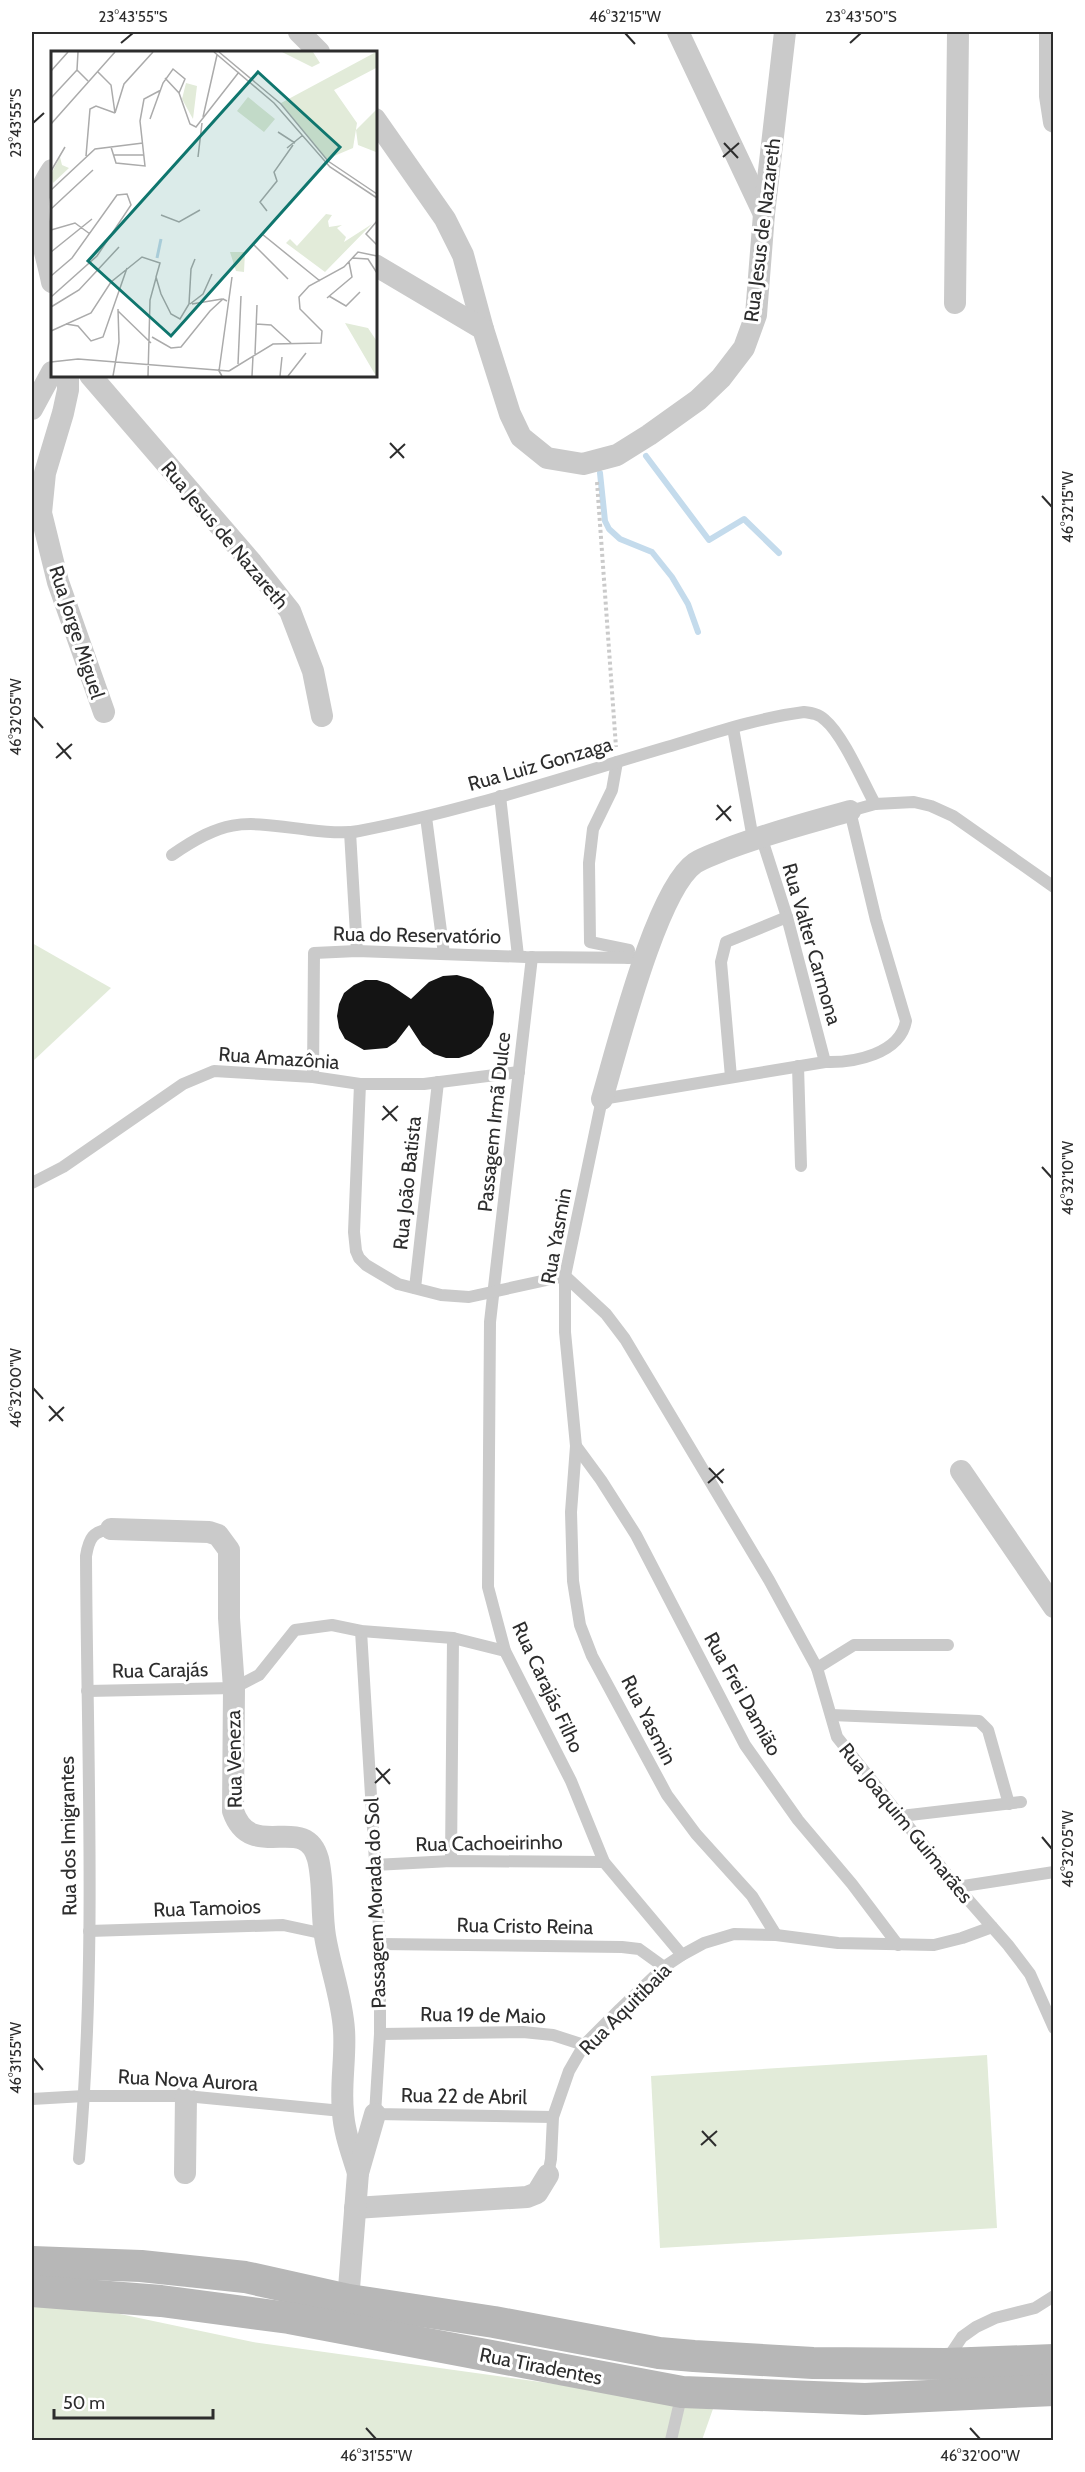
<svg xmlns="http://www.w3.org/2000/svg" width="1085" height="2472" font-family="Cabin,sans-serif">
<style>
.green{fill:#e2ebd9}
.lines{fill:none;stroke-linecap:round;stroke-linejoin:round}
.stream{stroke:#c4dbec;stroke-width:6}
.building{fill:#141414}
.path{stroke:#cacaca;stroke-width:4;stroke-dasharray:3 3;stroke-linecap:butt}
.lane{stroke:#cacaca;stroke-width:12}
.street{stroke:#cacaca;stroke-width:22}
.secondary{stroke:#b7b7b7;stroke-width:32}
.ticks{fill:none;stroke:#2d2d2d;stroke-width:2}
.labels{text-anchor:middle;stroke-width:6;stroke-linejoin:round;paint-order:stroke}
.street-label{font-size:20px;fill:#2d2d2d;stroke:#fff}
.inset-river{fill:none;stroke:#c4dbec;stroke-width:3}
.inset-road{fill:none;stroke:#ababab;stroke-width:1.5}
.view{fill:#0f766e;fill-opacity:0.15;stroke:#0f766e;stroke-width:3}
.inset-edge{fill:none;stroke:#2d2d2d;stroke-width:3}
.neatline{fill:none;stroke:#2d2d2d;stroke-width:2}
.ticks-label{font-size:15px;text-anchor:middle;fill:#2d2d2d}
</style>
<rect width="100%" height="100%" fill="#fff"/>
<!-- green -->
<g class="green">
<path d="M32,943L111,988L32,1062Z"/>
<path d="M987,2055L997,2228L660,2248L651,2076Z"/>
<path d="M32,2299L120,2314L253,2342L714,2406L702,2440H32Z"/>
</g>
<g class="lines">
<!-- stream -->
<g class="stream">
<path d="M646,456L709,540L744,519L779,553"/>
<path d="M600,473L605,521L609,529L620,539L652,552L672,577L688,604L698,632"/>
</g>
</g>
<!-- building -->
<path class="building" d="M457,975L471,979L483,987L491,999L494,1012L493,1024L489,1036L481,1047L471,1054L459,1058H446L434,1054L422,1045L409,1025L396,1042L387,1048L364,1050L345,1039L339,1028L337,1016L339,1004L344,993L354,985L365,980H377L389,984L411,999L429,982L443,976Z"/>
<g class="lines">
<!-- path -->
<path class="path" d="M597,482L616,747"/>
<!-- lane -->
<g class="lane">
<path d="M733,728L753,839"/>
<path d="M617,762L612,790L593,829L589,863L590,942L629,950L628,958"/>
<path d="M500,796L518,956"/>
<path d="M426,817L444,954"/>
<path d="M350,832L357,951"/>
<path d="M761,836L787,917L825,1062"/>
<path d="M172,855C228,816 244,822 309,830C325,832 343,834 359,831C464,811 565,777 667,747C711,734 757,718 804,712C812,713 819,714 825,720C843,735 863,782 875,804"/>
<path d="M532,957L490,1322L488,1587L505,1651L571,1781L604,1862L682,1955"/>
<path d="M798,1066L801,1166"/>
<path d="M313,1077L314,953L357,951L526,957L645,958"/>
<path d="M731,1077L721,962L726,942L787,917"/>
<path d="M360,1084L354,1232L356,1251L359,1258L366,1265L398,1284L441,1295L469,1297L565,1276L606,1314L625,1339L769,1580L817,1668L837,1737L957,1887L1008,1945L1030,1974L1054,2028"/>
<path d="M32,1183L63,1167L183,1084L214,1071L313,1077L360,1084H424L519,1072"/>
<path d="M415,1288L438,1082"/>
<path d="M576,1446L601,1480L636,1535L745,1745L798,1820L852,1884L898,1945"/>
<path d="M361,1631L380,1944V2034L375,2114L553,2117"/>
<path d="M817,1668L854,1645H948"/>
<path d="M87,1691L234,1688L259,1675L295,1630L332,1625L361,1631L453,1638L505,1651"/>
<path d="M831,1715L979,1721L988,1730L1009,1804"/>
<path d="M901,1816L1021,1802"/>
<path d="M451,1861L453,1638"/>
<path d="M374,1865L451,1861L604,1862"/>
<path d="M957,1887L1054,1872"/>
<path d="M89,1931L283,1925L325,1934"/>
<path d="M776,1935L752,1896L696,1834L667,1795L592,1656L580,1625L573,1581L571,1512L576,1446L565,1332V1276L602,1099L825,1062C854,1063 900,1054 906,1021L876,920L850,811L875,804L914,802L931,806L953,816L1054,887"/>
<path d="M380,1944L622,1947L639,1949L664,1967"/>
<path d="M380,2034L523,2032L553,2035L584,2045"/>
<path d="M32,2099L84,2096H186L342,2111"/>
<path d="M79,2159C97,1959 87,1756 86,1556C89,1538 93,1531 111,1529"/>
<path d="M548,2175L551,2159L553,2117L569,2071L584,2045L620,2009L664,1967L682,1955L704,1943L734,1934L776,1935L838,1943L934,1945L962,1938L992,1927"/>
<path d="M946,2361L962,2337L976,2327L995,2318L1035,2308L1054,2296"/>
<path d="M671,2440L682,2393"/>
</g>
<!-- street -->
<g class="street">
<path d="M299,32L319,52"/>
<path d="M678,32L764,214"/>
<path d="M1050,32V96L1054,122"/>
<path d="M375,119L445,219L463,255L483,329"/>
<path d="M52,170C46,179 38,192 38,204C37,229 47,257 52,282"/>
<path d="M375,265L483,329L510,414L521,437L547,458L583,464L617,455L649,435L698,400L721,378L744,348L756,315L764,214L785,32"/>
<path d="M955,303L958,32"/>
<path d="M68,375V390L63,413L45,473L41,513L58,582L104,712"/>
<path d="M90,375L252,563L290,611L313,671L322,716"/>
<path d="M32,409L52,372"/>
<path d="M602,1099C617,1049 656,890 695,863C703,858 715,854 724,850C765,834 808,823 850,811"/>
<path d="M961,1471L1054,1607"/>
<path d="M111,1529L209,1532L218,1535L229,1550V1618L234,1688L233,1811C251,1864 305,1811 318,1859C324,1883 321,1911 325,1936C330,1967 342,1998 344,2030C346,2057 340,2085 343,2112C344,2133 352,2153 358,2173"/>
<path d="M185,2173L186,2096"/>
<path d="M355,2208L527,2197L537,2193L548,2175"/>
<path d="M347,2314L358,2173L375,2114"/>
</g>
<!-- secondary -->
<g class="secondary">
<path d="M32,2262L141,2266L245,2277L349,2300L494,2322L659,2353L694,2356L813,2363L945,2364L1054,2360"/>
<path d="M32,2291L161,2301L289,2318L682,2392L865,2399L1054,2390"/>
</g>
</g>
<!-- ticks -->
<path class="ticks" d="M625,33L635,44M121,43L133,33M850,43L861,33M33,123L44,113M724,143L738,158M723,157L739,143M390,443L404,458M390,458L405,444M1042,496L1052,507M33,717L43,728M57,743L71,759M56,758L72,744M717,805L731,821M716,820L731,806M383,1106L397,1121M382,1120L398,1106M1042,1167L1052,1178M33,1388L43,1399M49,1406L63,1421M49,1421L64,1407M709,1468L723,1483M708,1483L724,1469M376,1768L390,1784M375,1783L390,1769M1042,1837L1052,1849M33,2058L43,2070M702,2131L716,2146M701,2145L717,2131M366,2428L376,2439M970,2428L980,2439"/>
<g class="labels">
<!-- street labels -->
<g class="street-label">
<text transform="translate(762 230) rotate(-83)" y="7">Rua Jesus de Nazareth</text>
<text transform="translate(225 535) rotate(50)" y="7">Rua Jesus de Nazareth</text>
<text transform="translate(77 632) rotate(72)" y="7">Rua Jorge Miguel</text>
<text transform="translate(540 764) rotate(-16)" y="7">Rua Luiz Gonzaga</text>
<text transform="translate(417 935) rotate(1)" y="7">Rua do Reservatório</text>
<text transform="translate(812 944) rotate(74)" y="7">Rua Valter Carmona</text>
<text transform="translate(279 1058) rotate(4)" y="7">Rua Amazônia</text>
<text transform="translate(494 1122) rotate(-84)" y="7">Passagem Irmã Dulce</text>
<text transform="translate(407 1183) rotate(-84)" y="7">Rua João Batista</text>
<text transform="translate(556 1236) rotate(-80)" y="7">Rua Yasmin</text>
<text transform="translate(160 1670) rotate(-1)" y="7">Rua Carajás</text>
<text transform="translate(548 1687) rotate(65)" y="7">Rua Carajás Filho</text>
<text transform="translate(743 1694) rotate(61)" y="7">Rua Frei Damião</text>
<text transform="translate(649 1720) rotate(63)" y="7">Rua Yasmin</text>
<text transform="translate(234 1759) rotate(-91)" y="7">Rua Veneza</text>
<text transform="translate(906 1823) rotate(51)" y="7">Rua Joaquim Guimarães</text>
<text transform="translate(68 1836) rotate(-91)" y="7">Rua dos Imigrantes</text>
<text transform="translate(489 1843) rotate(-1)" y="7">Rua Cachoeirinho</text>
<text transform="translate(375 1903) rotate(-92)" y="7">Passagem Morada do Sol</text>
<text transform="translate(207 1908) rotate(-2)" y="7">Rua Tamoios</text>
<text transform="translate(525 1926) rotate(1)" y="7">Rua Cristo Reina</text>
<text transform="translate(625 2009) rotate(-45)" y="7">Rua Aquitibaia</text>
<text transform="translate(483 2015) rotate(1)" y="7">Rua 19 de Maio</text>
<text transform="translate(188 2080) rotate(3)" y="7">Rua Nova Aurora</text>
<text transform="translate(464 2096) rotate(1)" y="7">Rua 22 de Abril</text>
<text transform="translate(541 2366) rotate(11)" y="7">Rua Tiradentes</text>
</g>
</g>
<!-- overview -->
<g transform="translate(51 51)">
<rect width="326" height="326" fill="#fff"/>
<path d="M231,1H262L269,12L261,16ZM325,1V17L283,39L306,72L302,97L276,108L230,52ZM135,32L146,35L142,68L131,48ZM197,46L224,68L213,81L186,60ZM325,59V101L307,94L305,79ZM9,106L11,114L18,117L2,132L0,123ZM275,163L281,164L277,170L278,176L291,174L286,177L295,186L293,191L321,173L274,221L235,192L239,188L246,195ZM179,201H194L193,221L185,220ZM294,272L317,277L325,289V325Z" fill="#e2ebd9"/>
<path class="inset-river" d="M106,207L110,188"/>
<path class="inset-road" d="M27,1L26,19L37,30M163,1L223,52L279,116L326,147M168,1L230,53L277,110L326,143M0,20L17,1M47,21L60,34L64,62M114,27L128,42L139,73L145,76L188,21M0,47L26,19M64,62L73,33L102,1M152,66L166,4M99,68L112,32L122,18L134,28L128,42M0,73L64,1M227,81L244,92M60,96L65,112L94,115L89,70L93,48L110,39M236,97L252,84M62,104H93M35,105L39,58L45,55L64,62M147,106L151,72M0,120L14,96M0,139L44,98L92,92M0,158L42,119M216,160L209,151L226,130L223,121L242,94M110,164L128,171L149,159M326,170L315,183L326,194M0,179L24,172L39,183M0,201L41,168M301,207L317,208L326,222M0,225L21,207L66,144L76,143L80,154L46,205L0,246M237,228L202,193L211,183L269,230M278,245L295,255L309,241M276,247L301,226L298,211M139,253L152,243L161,223M141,253L171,248M0,256L28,239L68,196M67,260L100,292M15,273L27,275L40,290L52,286L76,217M205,273L220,274L240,292M0,280L40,262L60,231L91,206L109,212L105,226L110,243L120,263L129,268L138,253L140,218L144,208M101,286L120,297L130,296L159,260L172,248L176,250M204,303L206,254M0,311L27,308L178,320M187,313L190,245M178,320L222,293L270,292L271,280L249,258L248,246L258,235L293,216L307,201L326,205M62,325L68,291L67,258M97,325L99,249L105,227M171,325L168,320L181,226M201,325L202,305M229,325L231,306M237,325L255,302"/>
<path class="view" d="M207,21L289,96L120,285L37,210Z"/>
<rect width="326" height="326" class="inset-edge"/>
</g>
<!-- border -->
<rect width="1085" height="2472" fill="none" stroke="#ffffff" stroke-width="66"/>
<!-- scale -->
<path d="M54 2409v9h159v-9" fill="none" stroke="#2d2d2d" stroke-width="3"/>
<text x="63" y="2409" font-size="18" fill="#2d2d2d" stroke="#ffffff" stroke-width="4.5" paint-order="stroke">50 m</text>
<rect x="33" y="33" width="1019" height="2406" class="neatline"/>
<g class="ticks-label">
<text x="133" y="22">23°43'55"S</text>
<text x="625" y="22">46°32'15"W</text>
<text x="861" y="22">23°43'50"S</text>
<text transform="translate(16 123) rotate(-90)" y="5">23°43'55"S</text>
<text transform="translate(1068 507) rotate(-90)" y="5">46°32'15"W</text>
<text transform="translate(16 717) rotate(-90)" y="5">46°32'05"W</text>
<text transform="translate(1068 1178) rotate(-90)" y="5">46°32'10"W</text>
<text transform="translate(16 1388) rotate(-90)" y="5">46°32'00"W</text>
<text transform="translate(1068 1849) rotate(-90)" y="5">46°32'05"W</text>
<text transform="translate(16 2058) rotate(-90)" y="5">46°31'55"W</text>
<text x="376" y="2461">46°31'55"W</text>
<text x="980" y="2461">46°32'00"W</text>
</g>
</svg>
